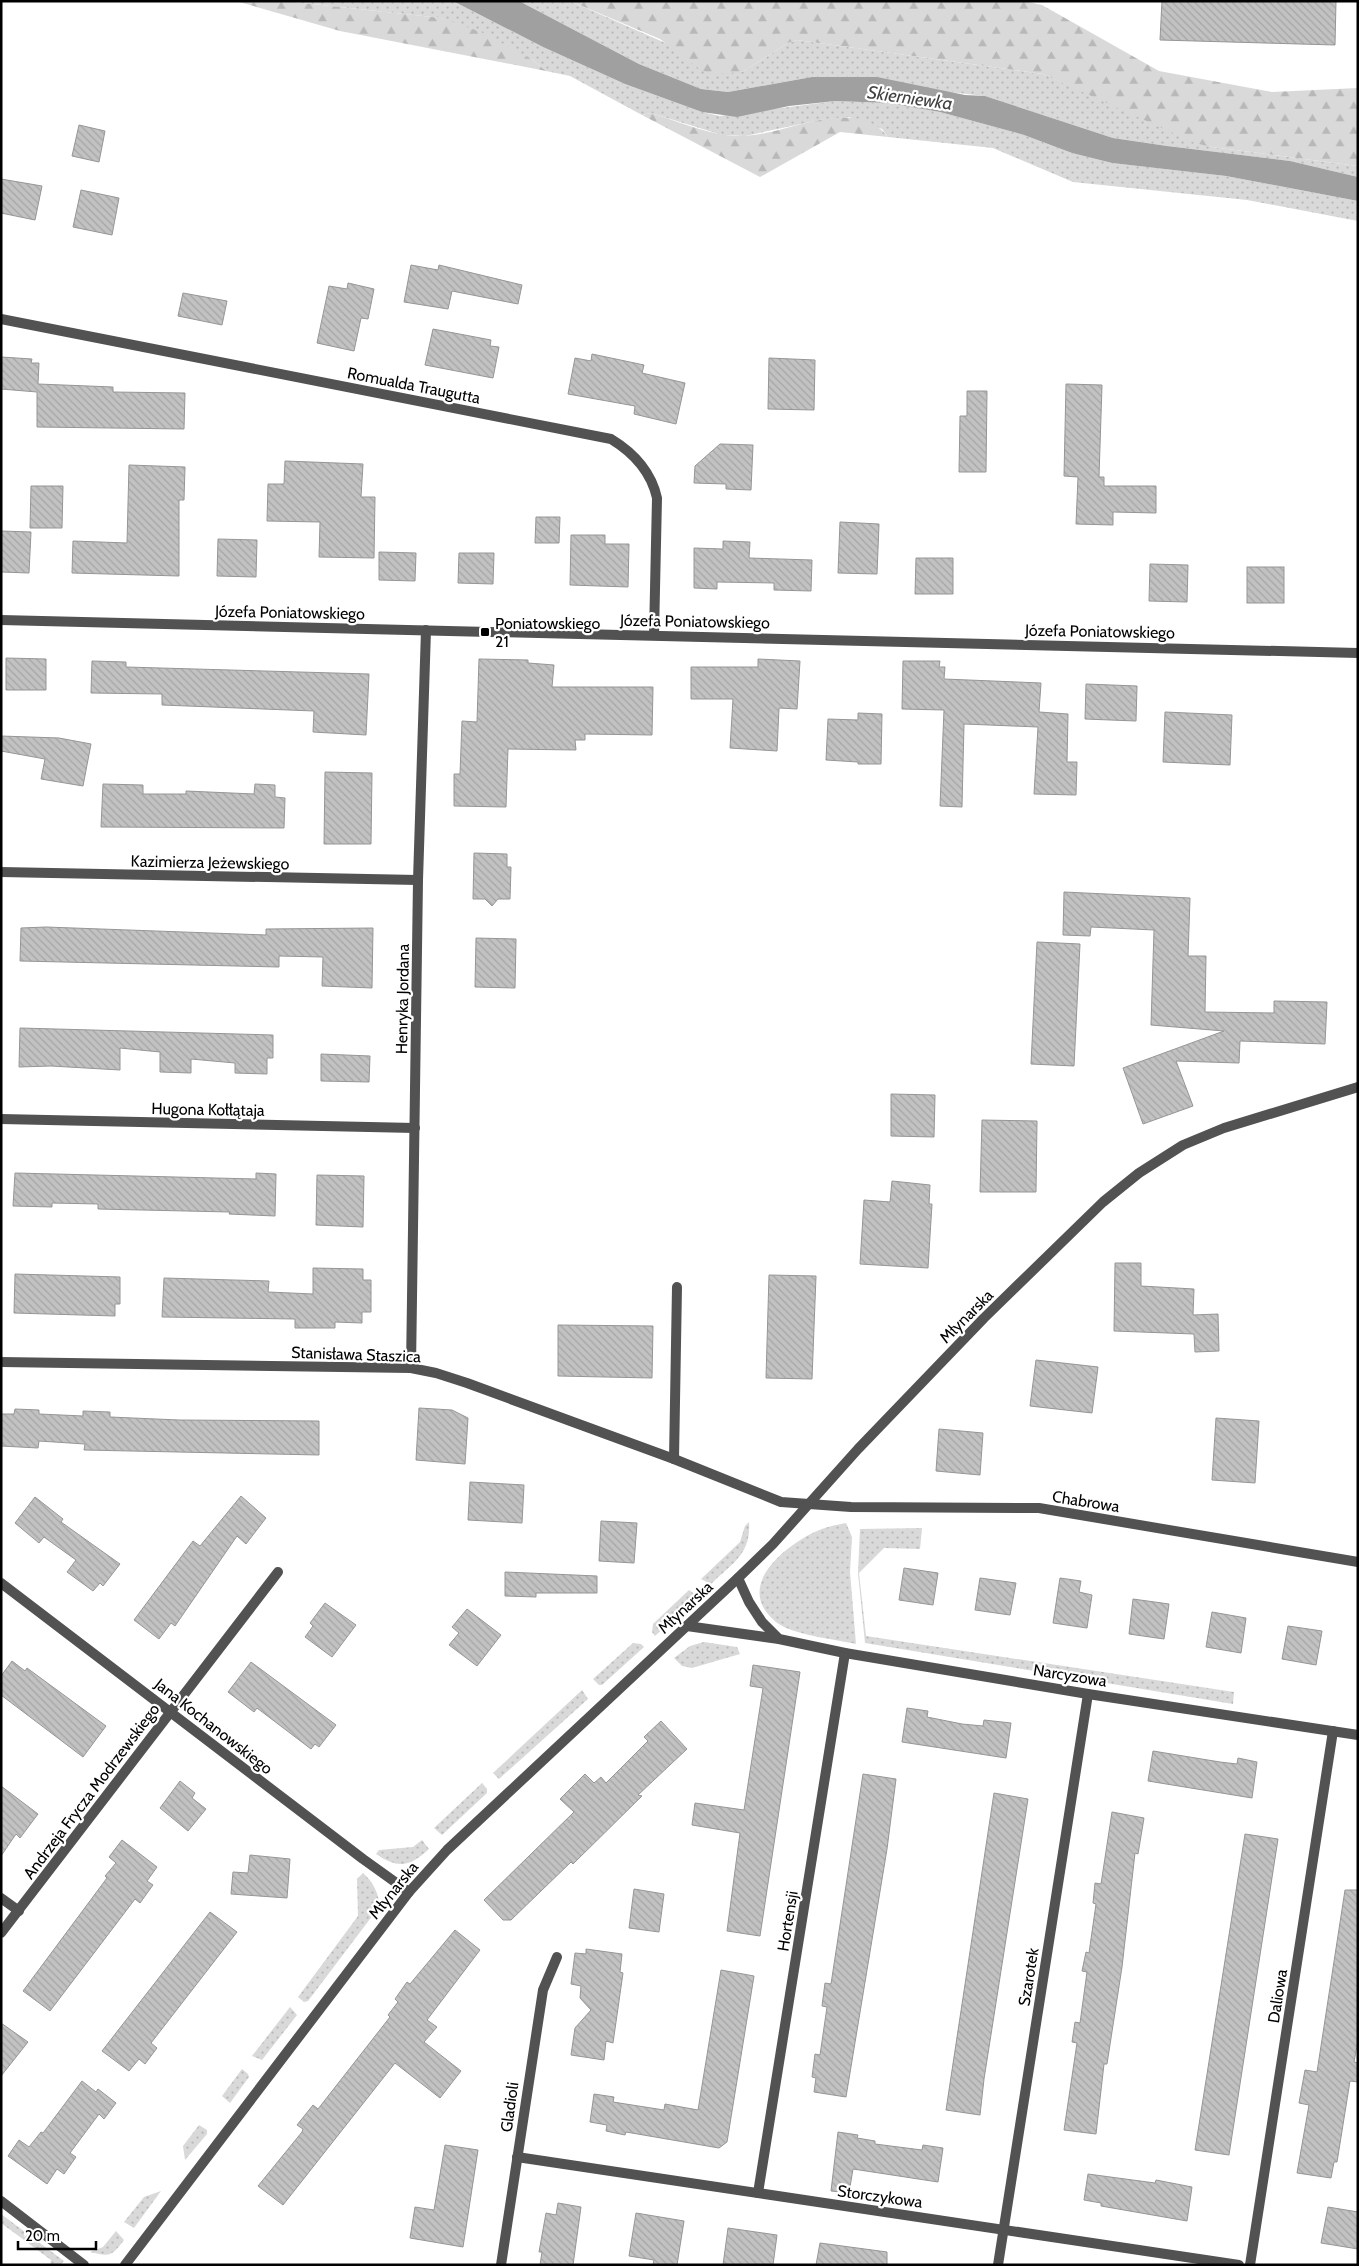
<svg xmlns="http://www.w3.org/2000/svg" width="1359" height="2266" font-family="Cabin,sans-serif">
<style>
.grass{fill:url(#grass-dots)}
.forest{fill:url(#forest-firs)}
.water{fill:#a0a0a0}
.building{fill:url(#building-back-hatch);stroke:#969696}
.lines{fill:none;stroke-linecap:round;stroke-linejoin:round}
.minor{stroke:#525252;stroke-width:10}
.tertiary{stroke:#525252;stroke-width:10}
.poi-dot{fill:#000;stroke:#fff;stroke-width:2}
.labels{text-anchor:middle;stroke-width:4.5;stroke-linejoin:round;paint-order:stroke}
.street-label{font-size:16px;fill:#000;stroke:#fff}
.poi-label{font-size:16px;fill:#000;stroke:#fff;text-anchor:start}
.water-label{font-size:18px;font-style:italic;fill:#414141;stroke:#fff}
</style>
<defs>
<pattern id="grass-dots" width="8" height="8" patternUnits="userSpaceOnUse" patternTransform="scale(1.25)"><rect width="8" height="8" fill="#d9d9d9"/><path d="M2 2h.1M6 6h.1" fill="none" stroke="#b8b8b8" stroke-width="1.8" stroke-linecap="round"/></pattern>
<pattern id="forest-firs" width="22" height="20" patternUnits="userSpaceOnUse" patternTransform="scale(1.25)"><rect width="22" height="20" fill="#d9d9d9"/><path d="M5 1l3.5 6h-7zM16 11l3.5 6h-7z" fill="#b8b8b8"/></pattern>
<pattern id="building-back-hatch" width="6" height="6" patternUnits="userSpaceOnUse" patternTransform="scale(1.25)"><rect width="6" height="6" fill="#c2c2c2"/><path d="M-1 5l2 2M0 0l6 6M5-1l2 2" fill="none" stroke="#a5a5a5"/></pattern>
</defs>
<rect width="100%" height="100%" fill="#fff"/>
<!-- grass -->
<g class="grass">
<path d="M285,1H453L543,47L625,84L702,112L720,116L835,101L888,103L940,112L1024,135L1072,153L1112,163L1226,176L1358,201V221L1247,200L1073,182L993,148L888,137L882,129L849,117L820,120L745,136L722,135L651,113L642,115L570,76L546,71L533,60L441,18Z"/>
<path d="M519,1H570L670,45L742,72L788,43L797,40L1043,74L1212,147L1358,166V177L1290,161L1167,146L1113,138L985,96L812,77L728,92L701,89L639,64Z"/>
<path d="M749,1522C751,1555 732,1563 711,1584L701,1579L740,1542L745,1526Z"/>
<path d="M846,1523L852,1537L850,1572L856,1644C834,1639 792,1635 776,1622C733,1587 784,1546 817,1531C825,1527 836,1525 846,1523Z"/>
<path d="M922,1528L920,1549L884,1548L859,1573L866,1636L1234,1692L1233,1704L865,1643L858,1573L860,1529Z"/>
<path d="M689,1590L696,1595V1599L655,1636L652,1632L653,1624Z"/>
<path d="M704,1642L737,1647L740,1654L692,1668L682,1666L674,1658L690,1646Z"/>
<path d="M633,1643L641,1644L644,1647L602,1685H599L593,1679Z"/>
<path d="M582,1690L588,1699L499,1779L493,1773Z"/>
<path d="M482,1783L487,1789V1793L442,1835L434,1828Z"/>
<path d="M422,1840L429,1849C410,1867 398,1869 376,1854L379,1850L413,1847Z"/>
<path d="M363,1873C372,1881 380,1894 379,1907L308,2001L304,2002L298,1997L358,1916L357,1879Z"/>
<path d="M290,2007L297,2015L262,2060L252,2056Z"/>
<path d="M242,2069L248,2074L249,2077L230,2103L222,2096Z"/>
<path d="M199,2125L207,2130V2134L185,2160L183,2146Z"/>
<path d="M161,2191L134,2228L124,2222L144,2197Z"/>
<path d="M1,2214L64,2261L60,2265H50L51,2260L1,2223Z"/>
<path d="M116,2231L124,2240C112,2256 111,2257 90,2252L103,2247Z"/>
</g>
<!-- forest -->
<g class="forest">
<path d="M236,1H285L441,18L481,32L533,60L546,71L340,31Z"/>
<path d="M570,1H1023L1042,5L1159,71L1272,92L1358,88V166L1212,147L1195,143L1043,74L797,40L788,43L742,72L712,74L701,70L660,39Z"/>
<path d="M651,113C680,122 713,137 744,136C786,135 855,94 888,137L840,132L760,177L642,115Z"/>
</g>
<!-- water -->
<path class="water" d="M453,1H519L639,64L701,89L728,92L812,77H877L965,95L985,96L1113,138L1167,146L1290,161L1358,177V201L1226,176L1112,163L1072,153L1024,135L940,112L888,103L835,101L789,106L737,117L702,112L625,84L543,47Z"/>
<!-- building -->
<g class="building">
<path d="M1162,1H1336L1335,45L1160,40Z"/>
<path d="M79,125L105,131L99,162L72,156Z"/>
<path d="M1,179L42,186L35,220L1,213Z"/>
<path d="M81,190L119,198L112,235L73,227Z"/>
<path d="M411,265L438,270L439,265L522,285L518,304L452,291L448,309L404,302Z"/>
<path d="M348,283L374,289L368,319L361,318L354,351L317,343L329,286L347,289Z"/>
<path d="M183,293L227,301L222,325L178,316Z"/>
<path d="M433,329L491,340L490,346L499,347L493,378L425,365Z"/>
<path d="M592,354L644,365L642,373L685,383L676,424L634,414L635,406L568,394L575,358L591,361Z"/>
<path d="M1,357L32,359L31,363H39L38,384L113,387V392L185,393L184,429L37,427V392L1,389Z"/>
<path d="M769,358L815,360L814,410L768,409Z"/>
<path d="M1066,384L1102,385L1099,477H1104V486H1156V513L1113,512V525L1076,524L1078,477L1064,476Z"/>
<path d="M967,391H987L986,472H959L960,416H967Z"/>
<path d="M720,444L753,445L751,490L726,489V484L694,483L695,466Z"/>
<path d="M285,461L363,464L361,497H375L374,558L319,557L320,522L267,521L268,484H284Z"/>
<path d="M129,465L185,467L184,500H179V576L72,573L73,541L127,543Z"/>
<path d="M31,486H63L62,528H30Z"/>
<path d="M536,517H560L559,543H535Z"/>
<path d="M840,522L879,524L877,574L838,573Z"/>
<path d="M1,531L31,532L29,573L1,572Z"/>
<path d="M571,535H605V544H629L628,587L570,585Z"/>
<path d="M218,539L257,540L256,577L217,576Z"/>
<path d="M723,541L750,542L749,558L812,560L811,591L774,590V583L717,582V589L694,588V548L723,549Z"/>
<path d="M379,552L416,553L415,581L379,580Z"/>
<path d="M459,553H494L493,584L458,583Z"/>
<path d="M916,558H953V594H915Z"/>
<path d="M1150,564L1188,565L1187,602L1149,601Z"/>
<rect x="1247" y="567" width="37" height="36"/>
<path d="M6,658L46,659V690H6Z"/>
<path d="M479,659L528,660V663L554,665L552,687H653L652,735L585,734V740H575L576,750L508,749L506,807L454,806V774H460L462,721L477,722Z"/>
<path d="M758,659L800,661L797,709L779,708L777,751L730,748L733,699H691V667H758Z"/>
<path d="M92,661L126,662V667L369,674L366,735L313,732L314,711L162,705V694L91,693Z"/>
<path d="M903,661H940L939,667H945L944,679L1041,683L1039,712L1068,714L1067,762H1077L1076,795L1034,794L1038,727L964,724L962,807L940,806L944,710L902,709Z"/>
<path d="M1086,684L1137,686L1136,721L1085,719Z"/>
<path d="M1165,712L1232,715L1230,765L1163,762Z"/>
<path d="M858,713L882,714L881,764H858V762L826,760L828,719L858,720Z"/>
<path d="M1,736L59,738L91,744L83,786L41,779L45,759L1,751Z"/>
<path d="M325,772L372,773L371,844H324Z"/>
<path d="M103,784L143,785V794H186V791L254,794L255,784L275,785V797L285,798L284,828L101,827Z"/>
<path d="M474,853L507,854V867H511L510,899H498L492,906L485,899H473Z"/>
<path d="M1064,892L1190,898L1188,956H1206L1205,1012L1274,1013V1001L1327,1002L1325,1044L1240,1041L1239,1063L1176,1061L1193,1106L1143,1124L1123,1068L1224,1031L1151,1025L1154,930L1091,927L1090,936L1063,935Z"/>
<path d="M46,927L266,935V929L373,928L372,988L322,986L323,957L279,956V967L20,961L21,928Z"/>
<path d="M476,938L516,939L515,988L475,987Z"/>
<path d="M1037,942L1080,944L1074,1066L1031,1064Z"/>
<path d="M20,1028L273,1035V1058H267V1074L235,1073V1063L191,1059V1073L160,1072V1052L120,1048V1070L51,1066L19,1067Z"/>
<path d="M321,1054L370,1056L369,1082L321,1081Z"/>
<path d="M891,1094L935,1095L934,1137L891,1136Z"/>
<path d="M982,1120L1037,1121L1036,1192H980Z"/>
<path d="M15,1173L256,1179V1173L276,1174L275,1216L229,1214L230,1212L98,1209V1204L52,1203V1207L13,1206Z"/>
<path d="M317,1175L364,1176L363,1227L316,1225Z"/>
<path d="M892,1181L930,1185L929,1204H932L928,1268L860,1264L864,1200L890,1202Z"/>
<path d="M1115,1263H1141V1286L1194,1289L1193,1315L1218,1314L1219,1351L1195,1352L1194,1334L1114,1331Z"/>
<path d="M313,1268L363,1269V1280H371V1312H362V1323L335,1322V1328H295V1319L162,1317L164,1278L269,1281L268,1292L313,1294Z"/>
<path d="M15,1274L120,1277V1304H115V1316L14,1313Z"/>
<path d="M769,1275L816,1276L812,1379L766,1378Z"/>
<path d="M558,1325L653,1326L652,1378L558,1376Z"/>
<path d="M1036,1360L1098,1367L1092,1413L1030,1406Z"/>
<path d="M419,1408L452,1410L468,1418L465,1464L416,1460Z"/>
<path d="M15,1409L39,1410V1414L83,1416V1411L110,1412V1417L179,1420L319,1421V1455L84,1450L85,1444L39,1441L38,1448L1,1446V1414H14Z"/>
<path d="M1216,1418L1259,1421L1255,1483L1212,1480Z"/>
<path d="M939,1429L983,1433L980,1475L936,1471Z"/>
<path d="M470,1482L524,1485L522,1523L468,1520Z"/>
<path d="M241,1496L266,1518L246,1544L237,1536L175,1626L171,1623L159,1639L134,1620L193,1541L200,1546Z"/>
<path d="M35,1497L63,1519L61,1522L120,1564L103,1586L100,1583L93,1591L67,1572L76,1560L44,1537L39,1543L15,1523Z"/>
<path d="M601,1521L637,1523L634,1563L599,1561Z"/>
<path d="M904,1568L938,1573L933,1605L899,1600Z"/>
<path d="M505,1572L597,1576V1593H536V1597L505,1596Z"/>
<path d="M980,1578L1016,1583L1010,1615L975,1610Z"/>
<path d="M1060,1578L1081,1581L1079,1592L1092,1595L1087,1628L1053,1623Z"/>
<path d="M1133,1599L1169,1604L1164,1639L1129,1634Z"/>
<path d="M325,1603L356,1625L332,1657L305,1637L313,1626L310,1623Z"/>
<path d="M467,1609L501,1635L477,1666L449,1645L459,1633L452,1627Z"/>
<path d="M1212,1612L1246,1618L1241,1653L1206,1647Z"/>
<path d="M1288,1626L1322,1631L1316,1665L1282,1659Z"/>
<path d="M12,1661L25,1671L27,1668L106,1726L83,1757L1,1695V1676Z"/>
<path d="M251,1662L336,1725L319,1747L315,1744L311,1749L257,1708L254,1712L228,1692Z"/>
<path d="M753,1665L800,1672L760,1936L727,1931L740,1833L692,1825L695,1803L744,1810L763,1688L750,1686Z"/>
<path d="M907,1708L928,1711L927,1717L962,1724L983,1726L984,1720L1011,1723L1006,1758L902,1742Z"/>
<path d="M661,1721L687,1749L638,1795L642,1796L573,1864L571,1862L511,1920H503L484,1900L574,1812L560,1799L585,1774L594,1783L601,1777L606,1783L648,1741L644,1737Z"/>
<path d="M1153,1751L1220,1762L1237,1764L1238,1758L1257,1762L1252,1798L1148,1781Z"/>
<path d="M863,1774L896,1779L887,1849L846,2097L814,2092L816,2078L812,2077L815,2054L820,2055L827,2007L822,2006L825,1983L831,1984Z"/>
<path d="M180,1781L195,1793L192,1798L206,1809L188,1831L160,1808Z"/>
<path d="M1,1786L38,1814L20,1838L16,1834L1,1856Z"/>
<path d="M994,1793L1028,1799L984,2079L980,2115L946,2110Z"/>
<path d="M1112,1812L1144,1818L1138,1854L1135,1853L1122,1967L1107,2064H1104L1096,2134L1064,2130L1077,2043L1072,2042L1075,2022L1080,2023L1087,1972L1082,1971L1086,1952L1089,1953L1096,1904L1093,1903L1095,1883L1101,1884Z"/>
<path d="M1245,1834L1278,1839L1229,2155L1195,2150Z"/>
<path d="M122,1840L157,1867L147,1881L153,1885L140,1903L135,1899L50,2011L23,1991L107,1878L105,1876L116,1863L109,1857Z"/>
<path d="M250,1855L290,1859L287,1898L231,1894L233,1872L248,1873Z"/>
<path d="M634,1889L664,1894L659,1932L629,1928Z"/>
<path d="M1345,1890H1358V2040L1354,2062L1358,2063V2082L1350,2081L1337,2162H1334L1331,2178L1297,2173L1309,2105L1299,2103L1305,2070L1317,2072Z"/>
<path d="M210,1912L237,1932L151,2043L157,2048L145,2064L139,2059L129,2071L102,2051Z"/>
<path d="M455,1930L480,1950L427,2020L437,2027L424,2042L461,2071L440,2098L395,2063L283,2205L258,2186L302,2132L303,2129L297,2125L313,2105L318,2109L390,2017L388,2015L398,2002L395,1999L407,1982L410,1984Z"/>
<path d="M586,1949L622,1954L620,1972L623,1973L613,2043L606,2041L604,2060L571,2055L575,2028L591,2010L580,1998L581,1986L571,1984L575,1953L586,1954Z"/>
<path d="M721,1970L754,1976L727,2142L719,2148L626,2132L625,2135L606,2131L607,2125L590,2122L594,2094L614,2097L613,2102L664,2110L665,2104L698,2110Z"/>
<path d="M1,2023L28,2042L1,2076Z"/>
<path d="M82,2081L96,2092L98,2089L116,2103L104,2119L99,2114L70,2153L76,2157L64,2174L57,2169L47,2184L8,2156L19,2140L29,2147L41,2132L43,2133Z"/>
<path d="M838,2132L858,2135L857,2138L875,2141V2144L922,2150L923,2145L943,2148L938,2182L853,2169L849,2193L831,2191Z"/>
<path d="M445,2145L478,2150L463,2247L410,2238L415,2207L434,2210Z"/>
<path d="M1088,2174L1155,2183L1156,2180L1192,2187L1187,2221L1101,2206V2203L1084,2200Z"/>
<path d="M558,2203L581,2207L573,2265H540L542,2252H539L546,2213L556,2215Z"/>
<path d="M1328,2207L1358,2212V2249L1321,2243Z"/>
<path d="M636,2213L684,2221L677,2265H653L654,2260L629,2256Z"/>
<path d="M728,2228L777,2235L773,2265H723Z"/>
<path d="M820,2243L887,2252V2265H816Z"/>
</g>
<g class="lines">
<!-- minor -->
<g class="minor">
<path d="M1,319L611,439C634,453 651,471 657,498L654,635"/>
<path d="M1,872L418,880"/>
<path d="M1,1119L415,1128"/>
<path d="M1,1362L411,1368L436,1373L467,1383L674,1459L781,1502L851,1507L1039,1508L1358,1562"/>
<path d="M411,1368L418,880L426,630"/>
<path d="M674,1459L677,1287"/>
<path d="M738,1578L749,1602L762,1622L779,1639L845,1653L1088,1694L1358,1735"/>
<path d="M1,1583L363,1859L409,1892"/>
<path d="M687,1626L779,1639"/>
<path d="M1,1898L19,1911"/>
<path d="M1,1933L278,1572"/>
<path d="M517,2157L1239,2265"/>
<path d="M758,2193L845,1653"/>
<path d="M1,2201L84,2265"/>
<path d="M125,2265L409,1892L447,1850L738,1578L773,1544L858,1449L984,1318L1103,1202L1139,1173L1183,1145L1224,1128L1358,1087"/>
<path d="M501,2265L543,1990L557,1957"/>
<path d="M998,2265L1088,1694"/>
<path d="M1250,2265L1333,1731"/>
</g>
<!-- tertiary -->
<path class="tertiary" d="M1,620L1358,653"/>
</g>
<!-- markers -->
<rect class="poi-dot" x="480" y="627" width="10" height="10" rx="2.5"/>
<g class="labels">
<!-- street labels -->
<g class="street-label">
<text transform="translate(414 385) rotate(11)" y="6">Romualda Traugutta</text>
<text transform="translate(290 612) rotate(1)" y="6">Józefa Poniatowskiego</text>
<text transform="translate(695 621) rotate(1)" y="6">Józefa Poniatowskiego</text>
<text transform="translate(1100 631) rotate(1)" y="6">Józefa Poniatowskiego</text>
<text transform="translate(210 862) rotate(1)" y="6">Kazimierza Jeżewskiego</text>
<text transform="translate(402 999) rotate(-89)" y="6">Henryka Jordana</text>
<text transform="translate(208 1109) rotate(1)" y="6">Hugona Kołłątaja</text>
<text transform="translate(966 1316) rotate(-45)" y="6">Młynarska</text>
<text transform="translate(356 1354) rotate(2)" y="6">Stanisława Staszica</text>
<text transform="translate(1086 1501) rotate(9)" y="6">Chabrowa</text>
<text transform="translate(685 1607) rotate(-43)" y="6">Młynarska</text>
<text transform="translate(1070 1675) rotate(9)" y="6">Narcyzowa</text>
<text transform="translate(214 1726) rotate(38)" y="6">Jana Kochanowskiego</text>
<text transform="translate(91 1791) rotate(-53)" y="6">Andrzeja Frycza Modrzewskiego</text>
<text transform="translate(393 1890) rotate(-51)" y="6">Młynarska</text>
<text transform="translate(787 1921) rotate(-81)" y="6">Hortensji</text>
<text transform="translate(1028 1977) rotate(-81)" y="6">Szarotek</text>
<text transform="translate(1277 1996) rotate(-81)" y="6">Daliowa</text>
<text transform="translate(509 2107) rotate(-82)" y="6">Gladioli</text>
<text transform="translate(880 2196) rotate(8)" y="6">Storczykowa</text>
</g>
<!-- poi labels -->
<g class="poi-label">
<text x="495" y="629">Poniatowskiego<tspan x="495" dy="18">21</tspan></text>
</g>
<!-- water labels -->
<g class="water-label">
<text transform="translate(910 98) rotate(8)" y="6">Skierniewka</text>
</g>
</g>
<!-- border -->
<rect width="1359" height="2266" fill="none" stroke="#000000" stroke-width="5"/>
<!-- scale -->
<path d="M18 2241v8h78v-8" fill="none" stroke="#000000" stroke-width="2.5"/>
<text x="25" y="2241" font-size="15" fill="#000000" stroke="#ffffff" stroke-width="4" paint-order="stroke">20 m</text>
</svg>
